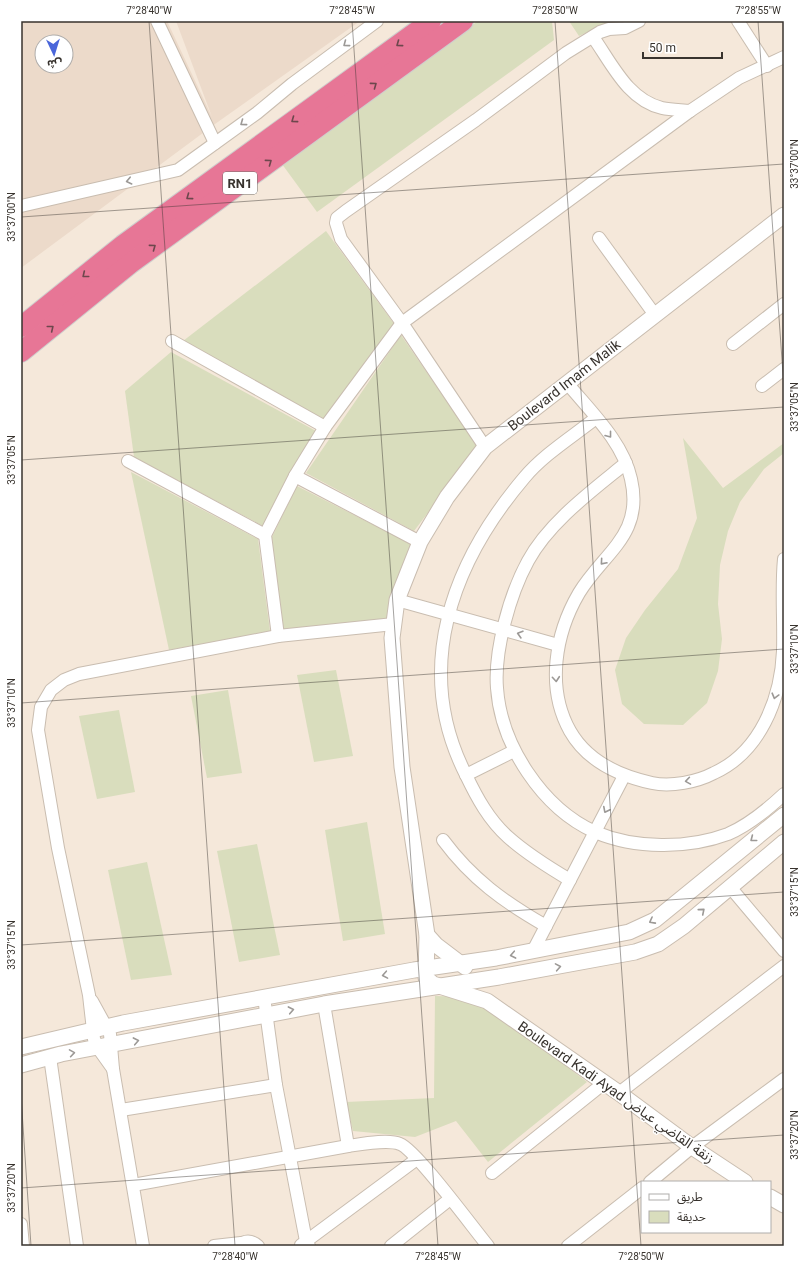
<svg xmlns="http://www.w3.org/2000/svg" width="805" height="1267" font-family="Roboto,'Noto Sans Arabic',sans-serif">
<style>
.industrial{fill:#ecdaca;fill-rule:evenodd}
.green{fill:#d9ddbd}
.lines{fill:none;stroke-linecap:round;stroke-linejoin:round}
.minor-casing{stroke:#c9bdb0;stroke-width:14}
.tertiary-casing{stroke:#c9bdb0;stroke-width:17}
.trunk-casing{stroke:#cfcecd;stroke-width:22}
.minor{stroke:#fff;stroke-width:12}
.tertiary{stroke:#fff;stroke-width:15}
.trunk{stroke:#e77696;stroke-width:20}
.oneway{stroke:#9c9996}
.oneway2{stroke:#6d474d}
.ticks{fill:none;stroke:#38332e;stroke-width:1;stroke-opacity:0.45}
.labels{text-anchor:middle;stroke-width:3;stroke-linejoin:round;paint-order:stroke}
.shield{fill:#fff;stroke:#74706d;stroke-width:1}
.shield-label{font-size:13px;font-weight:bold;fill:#38332e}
.street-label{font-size:14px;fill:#38332e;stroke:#fff}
.neatline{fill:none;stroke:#38332e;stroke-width:1.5}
.ticks-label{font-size:10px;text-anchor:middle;fill:#38332e}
</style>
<rect width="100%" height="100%" fill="#f5e8da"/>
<!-- industrial -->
<path class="industrial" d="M21,21H167L212,117L176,21H360L215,124L21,268ZM42,42H66V66H42Z"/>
<!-- green -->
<g class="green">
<path d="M478,21H552L554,40L317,212L279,160Z"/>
<path d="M569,21H625L622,23L609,22L579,36Z"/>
<path d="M326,231L395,325L324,420L183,341Z"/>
<path d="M401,335L478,447L414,531L306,473Z"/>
<path d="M171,352L316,431L263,526L134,457L125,391Z"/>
<path d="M683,438L723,488L784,443V453L764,469L740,502L728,531L720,565L718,604L722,639L718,671L707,703L683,725L644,724L622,704L615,670L626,638L645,610L678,569L697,518Z"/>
<path d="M131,472L258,539L270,631L169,650Z"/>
<path d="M297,486L411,544L394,620L277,630L272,537Z"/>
<path d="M336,670L353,756L314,762L297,675Z"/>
<path d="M228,690L242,773L207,778L191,696Z"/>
<path d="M119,710L135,792L97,799L79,716Z"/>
<path d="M367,822L385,934L343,941L325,830Z"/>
<path d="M257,844L280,955L239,962L217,851Z"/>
<path d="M147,862L172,975L131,980L108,870Z"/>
<path d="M435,996L476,997L587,1082L488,1162L456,1121L415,1137L353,1131L346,1102L434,1098Z"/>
</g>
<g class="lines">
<!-- minor casing -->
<g class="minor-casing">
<g id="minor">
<path d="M157,21L215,143"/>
<path d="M738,21L767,66"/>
<path d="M593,37C612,64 628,100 662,108C671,110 681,110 690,111"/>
<path d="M21,206L178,170L257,113L292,84L377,21"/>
<path d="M599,238L655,315"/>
<path d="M172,341L325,427"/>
<path d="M733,344L784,304"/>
<path d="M567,383C591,412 623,442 631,479C644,535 604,552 579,593C555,634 546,688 570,731C587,761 620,776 652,783C671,787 697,782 714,773C760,752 781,699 783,651C784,620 781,589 784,559"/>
<path d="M762,386L784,369"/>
<path d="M485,447L402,323L341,239L336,223L337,218L346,211L476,120L566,53L600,32L609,29L625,28L639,21"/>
<path d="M128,461L265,535"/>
<path d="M626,463C593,490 549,522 528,561C510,594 494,650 497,688C501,745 542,808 595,832C635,849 688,849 728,834C749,825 768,809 784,794"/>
<path d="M295,476L420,542"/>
<path d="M397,600L558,645"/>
<path d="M278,636L265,535L295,476L325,427L402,323L690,111L739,78L784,57"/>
<path d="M466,775L514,751"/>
<path d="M443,840C472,879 504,902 546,926"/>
<path d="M570,880C548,867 527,854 508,837C489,820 477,798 466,775C412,669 452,563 524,478C543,455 572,437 596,418"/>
<path d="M730,887L784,951"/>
<path d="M533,951L624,776"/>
<path d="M264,997L276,1085L306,1241L309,1246"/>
<path d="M92,1001L110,1034L113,1069L143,1246"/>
<path d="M324,1004L348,1146"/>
<path d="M50,1057L77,1246"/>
<path d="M113,1069L98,1048L94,1039L89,995L58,848L38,730L41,707L51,690L64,680L79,674L278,636L394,624"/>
<path d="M619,1093L784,966"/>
<path d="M121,1110L276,1085"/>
<path d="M492,1173L604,1083"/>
<path d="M650,1182L692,1147L784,1079"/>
<path d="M133,1185L348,1146C362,1144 388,1139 400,1144C416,1150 473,1228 488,1246"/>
<path d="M21,1224L23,1246"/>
<path d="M301,1245L417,1159"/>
<path d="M214,1246L241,1243"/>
<path d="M238,1246C245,1240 251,1240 258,1246"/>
<path d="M391,1246L450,1199"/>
<path d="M568,1246L642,1188"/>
</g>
</g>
<!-- tertiary casing -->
<g class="tertiary-casing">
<g id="tertiary">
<path d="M427,935L436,945L465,967"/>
<path d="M21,1047L123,1023L414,970L496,958L629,932L655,920L784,815"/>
<path d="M21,1065L61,1054L324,1004L499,977L635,952L658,944L684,926L784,842"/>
<path d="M745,1182L692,1147L619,1093L487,1001L433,984L426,978L427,935L402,767L392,638L397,600L420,542L447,497L485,447L784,215"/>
<path d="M770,1197L784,1205"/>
</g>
</g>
<!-- trunk casing -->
<g class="trunk-casing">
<g id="trunk">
<path d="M21,327L123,245L431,21"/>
<path d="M21,352L131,263L463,21"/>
</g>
</g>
<!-- minor -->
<use href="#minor" class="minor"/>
<!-- tertiary -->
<use href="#tertiary" class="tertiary"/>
<!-- trunk -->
<use href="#trunk" class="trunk"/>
</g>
<!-- one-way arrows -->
<defs><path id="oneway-chevron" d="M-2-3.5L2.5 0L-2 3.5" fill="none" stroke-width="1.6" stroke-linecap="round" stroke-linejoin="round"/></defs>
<g class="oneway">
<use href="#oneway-chevron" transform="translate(346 44) rotate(143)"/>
<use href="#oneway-chevron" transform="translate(243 123) rotate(144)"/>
<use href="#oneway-chevron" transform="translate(129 181) rotate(167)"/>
<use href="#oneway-chevron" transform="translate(609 435) rotate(52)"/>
<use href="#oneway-chevron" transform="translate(603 562) rotate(131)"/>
<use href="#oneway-chevron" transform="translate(520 634) rotate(-164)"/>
<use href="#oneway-chevron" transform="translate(556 679) rotate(85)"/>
<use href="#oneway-chevron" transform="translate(775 696) rotate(105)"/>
<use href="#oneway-chevron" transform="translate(688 781) rotate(171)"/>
<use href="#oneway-chevron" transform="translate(606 810) rotate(117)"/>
<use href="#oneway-chevron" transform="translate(753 839) rotate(142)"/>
<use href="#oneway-chevron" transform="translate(702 911) rotate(-40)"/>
<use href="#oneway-chevron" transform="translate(652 921) rotate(152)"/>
<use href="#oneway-chevron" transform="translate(513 955) rotate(169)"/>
<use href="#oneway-chevron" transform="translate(558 967) rotate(-10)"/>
<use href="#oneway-chevron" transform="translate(385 975) rotate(170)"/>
<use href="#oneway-chevron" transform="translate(291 1010) rotate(-11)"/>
<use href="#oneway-chevron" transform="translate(136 1041) rotate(-11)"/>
<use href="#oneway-chevron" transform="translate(72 1053) rotate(-9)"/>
</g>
<g class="oneway2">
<use href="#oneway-chevron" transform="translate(399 44) rotate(144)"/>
<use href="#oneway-chevron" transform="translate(374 85) rotate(-36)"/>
<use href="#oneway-chevron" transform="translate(294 120) rotate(144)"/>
<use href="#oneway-chevron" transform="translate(269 162) rotate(-36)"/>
<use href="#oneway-chevron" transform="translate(189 197) rotate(144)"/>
<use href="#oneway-chevron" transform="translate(153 247) rotate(-36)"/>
<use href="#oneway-chevron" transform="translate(85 275) rotate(141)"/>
<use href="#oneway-chevron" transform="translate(51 328) rotate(-39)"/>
</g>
<!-- ticks -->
<path class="ticks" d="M149,21L235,1246M352,21L438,1246M555,21L641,1246M758,21L784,388M21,217L784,164M21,460L784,407M21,703L784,649M21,945L784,892M21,1096L31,1246M21,1188L784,1135"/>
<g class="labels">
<!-- shield labels -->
<rect class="shield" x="223" y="172" width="34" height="22" rx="3"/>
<g class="shield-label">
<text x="240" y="188">RN1</text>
</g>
<!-- street labels -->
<g class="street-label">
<text transform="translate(564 385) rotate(-38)" y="5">Boulevard Imam Malik</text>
<text transform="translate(616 1092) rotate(35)" y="5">Boulevard Kadi Ayad زنقة القاضي عياض</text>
</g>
</g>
<!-- border -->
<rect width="805" height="1267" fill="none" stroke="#ffffff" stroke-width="44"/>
<!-- legend -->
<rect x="641" y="1181" width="130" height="52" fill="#ffffff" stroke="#afadab"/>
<rect x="649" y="1194" width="20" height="6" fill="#ffffff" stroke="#afadab"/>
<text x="677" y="1201" font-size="12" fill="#38332e">طريق</text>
<rect x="649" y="1211" width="20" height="12" fill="#d9ddbd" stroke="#afadab"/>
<text x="677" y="1221" font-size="12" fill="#38332e">حديقة</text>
<!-- north arrow -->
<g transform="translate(54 54) rotate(176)"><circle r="19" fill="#ffffff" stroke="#afadab"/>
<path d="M0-3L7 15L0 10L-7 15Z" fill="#4a66da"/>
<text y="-6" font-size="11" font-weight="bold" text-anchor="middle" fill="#38332e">ش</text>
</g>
<!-- scale -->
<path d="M643 52v6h79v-6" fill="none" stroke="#38332e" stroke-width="2"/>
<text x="649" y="52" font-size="12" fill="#38332e" stroke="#ffffff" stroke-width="3" paint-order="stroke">50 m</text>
<rect x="22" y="22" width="761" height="1223" class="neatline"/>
<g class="ticks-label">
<text x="149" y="14">7°28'40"W</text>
<text x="352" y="14">7°28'45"W</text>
<text x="555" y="14">7°28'50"W</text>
<text x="758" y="14">7°28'55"W</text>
<text transform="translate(794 164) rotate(-90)" y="4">33°37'00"N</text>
<text transform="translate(11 217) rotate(-90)" y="4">33°37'00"N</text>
<text transform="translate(794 407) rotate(-90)" y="4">33°37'05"N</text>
<text transform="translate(11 460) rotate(-90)" y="4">33°37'05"N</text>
<text transform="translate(794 649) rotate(-90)" y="4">33°37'10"N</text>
<text transform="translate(11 703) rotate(-90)" y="4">33°37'10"N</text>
<text transform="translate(794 892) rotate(-90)" y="4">33°37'15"N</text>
<text transform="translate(11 945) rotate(-90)" y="4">33°37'15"N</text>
<text transform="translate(794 1135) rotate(-90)" y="4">33°37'20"N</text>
<text transform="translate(11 1188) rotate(-90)" y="4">33°37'20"N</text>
<text x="235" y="1260">7°28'40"W</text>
<text x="438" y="1260">7°28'45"W</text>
<text x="641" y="1260">7°28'50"W</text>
</g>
</svg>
